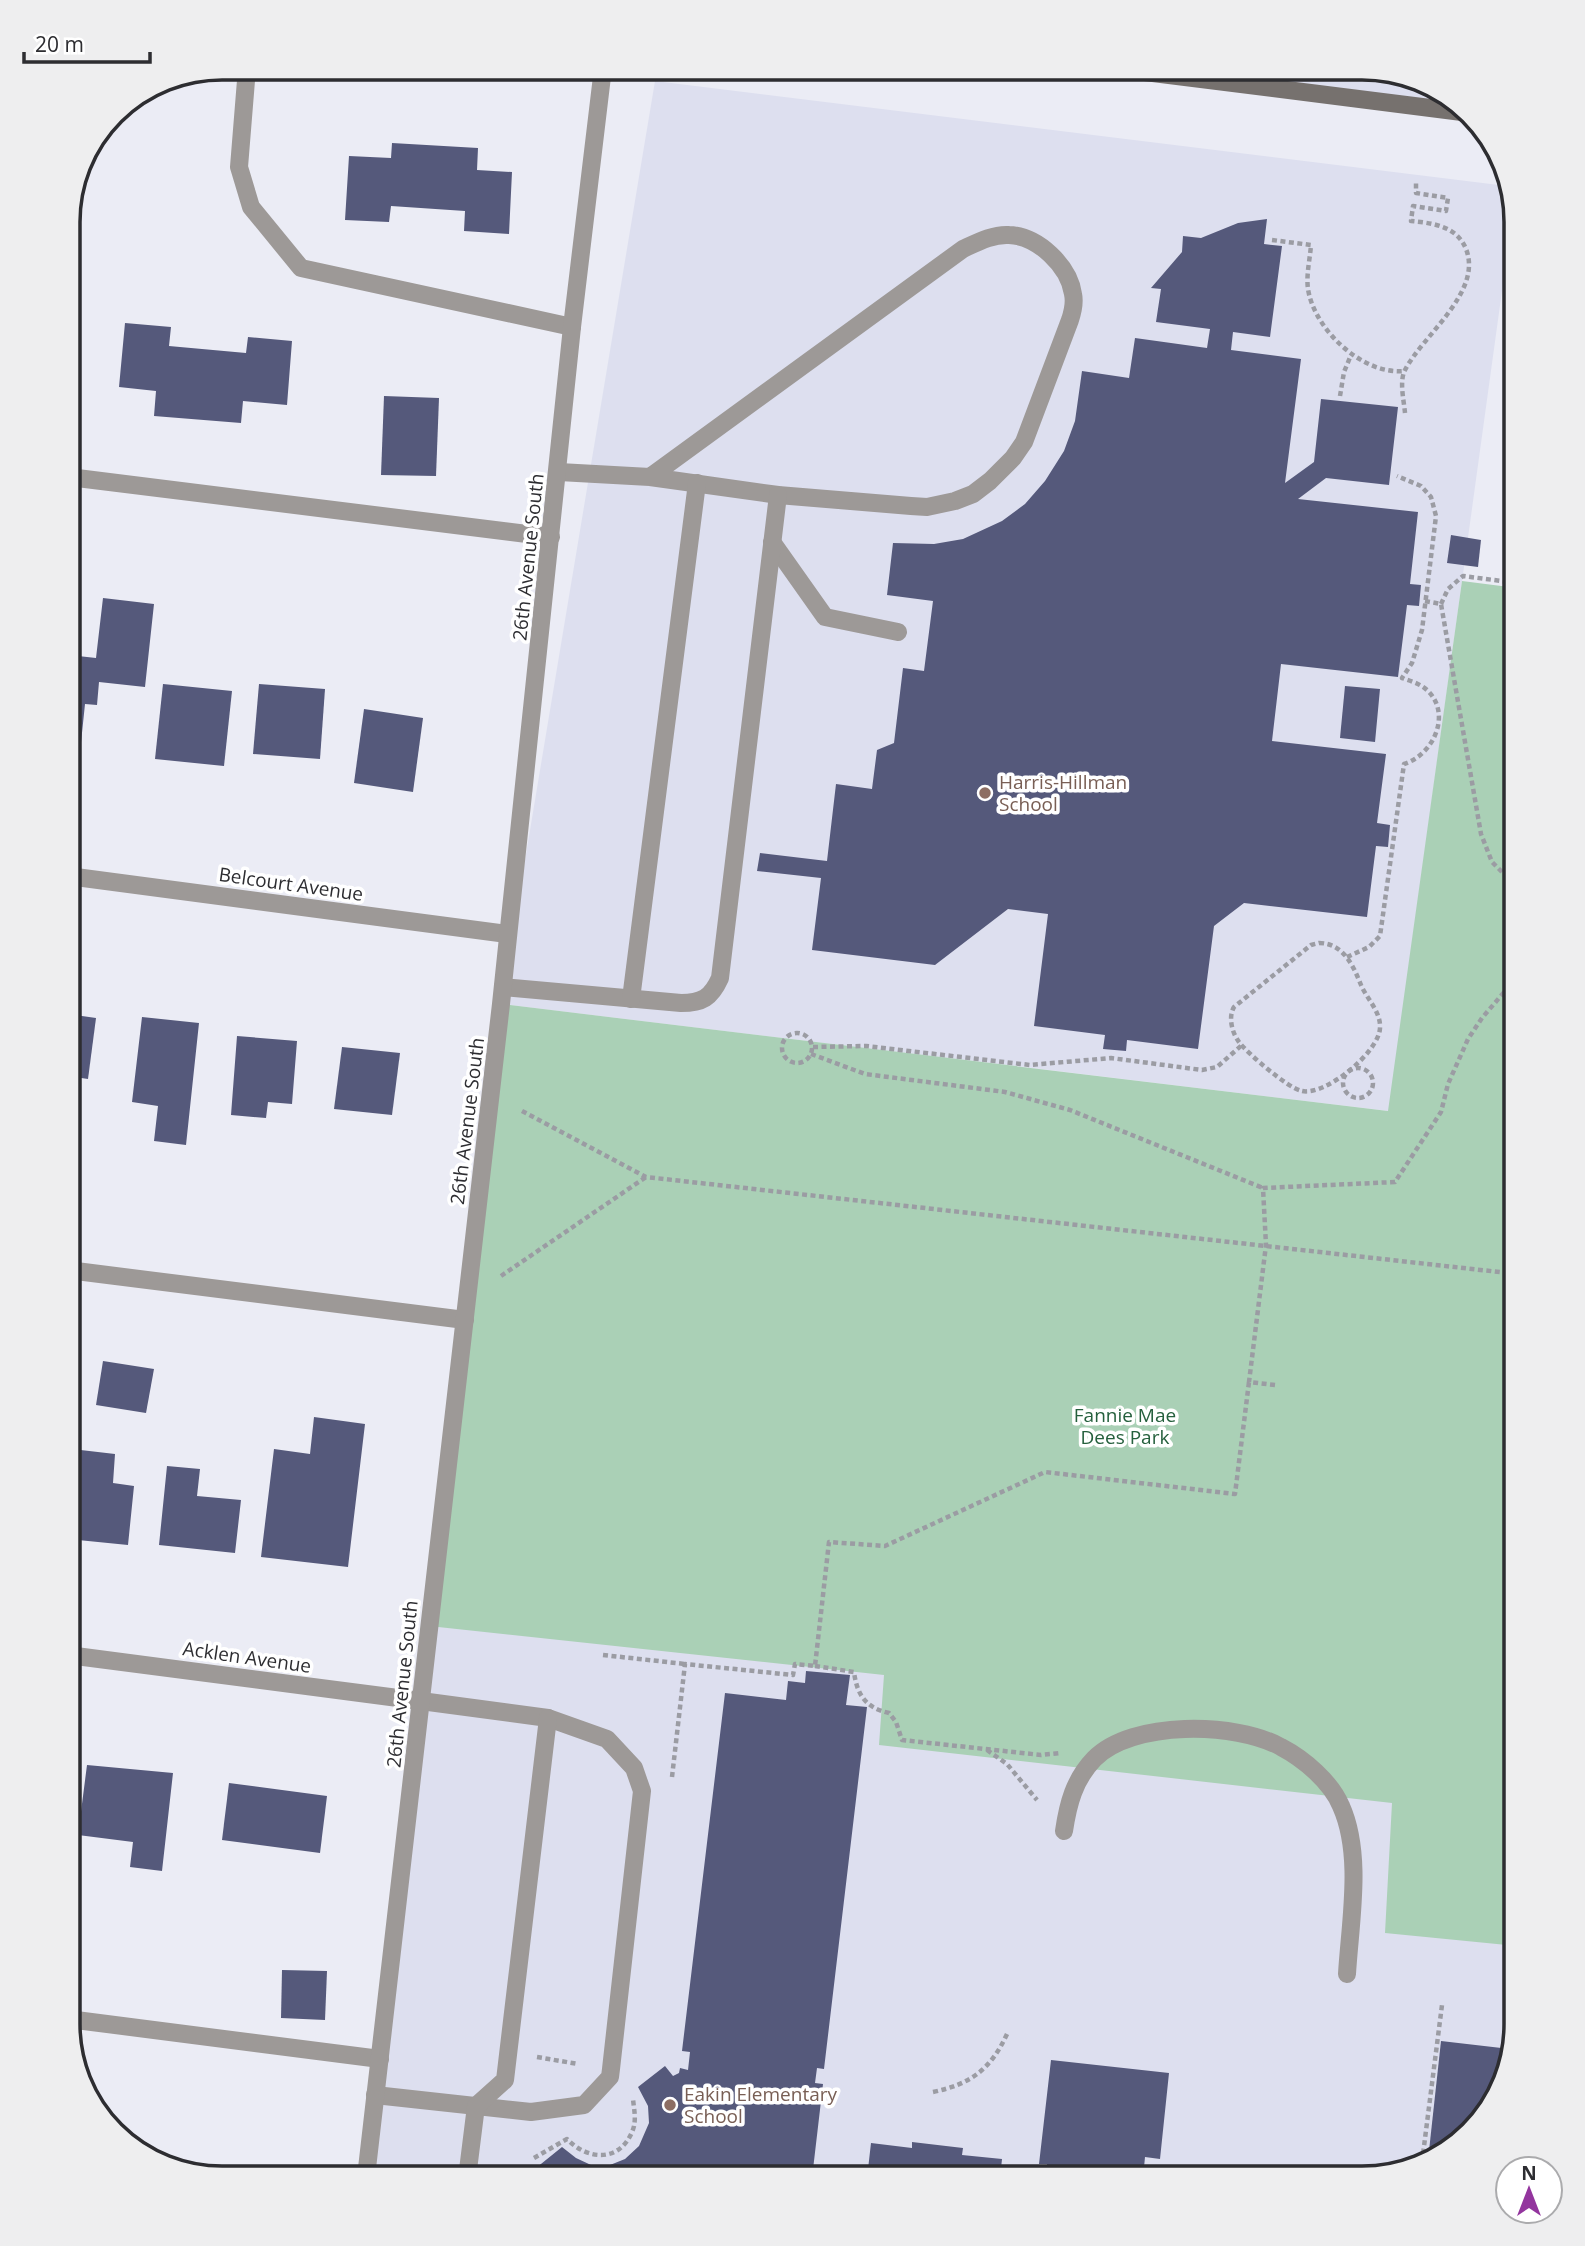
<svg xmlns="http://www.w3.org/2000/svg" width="1585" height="2246" font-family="'Open Sans',sans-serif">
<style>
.built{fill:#dddfef}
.green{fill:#aad0b6}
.building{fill:#55597b}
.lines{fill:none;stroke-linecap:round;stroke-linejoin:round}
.path{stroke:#9b9ca3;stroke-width:4.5;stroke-dasharray:5 3.5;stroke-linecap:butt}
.lane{stroke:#9d9997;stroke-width:18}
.street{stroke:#9d9997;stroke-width:18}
.secondary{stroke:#76716e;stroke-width:18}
.education-dot{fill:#8d6e63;stroke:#fff;stroke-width:2.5}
.labels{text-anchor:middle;stroke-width:7;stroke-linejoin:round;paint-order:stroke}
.street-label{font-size:19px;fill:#2d2d31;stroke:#fff}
.education-label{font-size:19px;fill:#785e54;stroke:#fff;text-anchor:start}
.park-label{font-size:19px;fill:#25603d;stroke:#fff}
.rim{fill:none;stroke:#2d2d31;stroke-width:3.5}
</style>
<rect width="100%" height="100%" fill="#ebecf5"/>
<!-- built -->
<g class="built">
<path d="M1113,68L1372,69L1440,89L1462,112Z"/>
<path d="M655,81L1507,186L1513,211L1389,1111L501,1004Z"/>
<path d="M443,1507L1517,1617V2024L1496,2100L1440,2157L1362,2178L366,2177Z"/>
</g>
<!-- green -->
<path class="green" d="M1462,581L1517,588V1946L1385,1933L1392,1803L879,1745L884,1675L429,1626L501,1004L1388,1111Z"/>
<!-- building -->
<g class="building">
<path d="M392,143L478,148L477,170L512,172L509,234L464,231L465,211L391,206L389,222L345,220L349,156L391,158Z"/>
<path d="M1267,219L1264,244L1282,246L1270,337L1233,332L1231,350L1301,359L1285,483L1314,462L1321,399L1398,407L1389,485L1326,478L1298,499L1418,512L1410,584L1421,585L1419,606L1407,605L1398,677L1281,664L1272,741L1386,754L1377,823L1390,825L1388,847L1376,846L1367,917L1244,903L1214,926L1198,1049L1127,1040L1126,1051L1103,1049L1105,1035L1034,1026L1048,914L1008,909L935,965L812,950L821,878L757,871L760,853L827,861L836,784L872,789L877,750L894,743L903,668L924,671L933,601L887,595L893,543L934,544L963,539L1002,521L1025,504L1045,481L1064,451L1075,421L1082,371L1129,378L1135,338L1207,348L1210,329L1156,322L1161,289L1151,288L1182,252L1183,236L1201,238L1238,223Z"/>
<path d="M125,323L171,327L169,346L246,353L248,337L292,341L287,405L243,401L241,423L154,416L156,391L119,387Z"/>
<path d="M384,396L439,398L436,476L381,475Z"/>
<path d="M1514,396L1517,397V455L1507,453Z"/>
<path d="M1451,535L1481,540L1478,567L1447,563Z"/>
<path d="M103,598L154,604L145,687L99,682L97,705L85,704L80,752L69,751V655L96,658Z"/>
<path d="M163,684L232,691L224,766L155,759Z"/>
<path d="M259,684L325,689L320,759L253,754Z"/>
<path d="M1345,686L1380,689L1375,742L1340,738Z"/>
<path d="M364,709L423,718L413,792L354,783Z"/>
<path d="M68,1014L96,1018L88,1079L68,1076Z"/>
<path d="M142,1017L199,1023L186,1145L154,1141L158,1106L132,1102Z"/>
<path d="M237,1036L297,1041L292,1104L268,1102L266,1118L231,1115Z"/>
<path d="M342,1047L400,1053L392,1115L334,1109Z"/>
<path d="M103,1361L154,1369L146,1413L96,1405Z"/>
<path d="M314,1417L365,1424L348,1567L261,1557L274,1449L310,1454Z"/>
<path d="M72,1449L115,1454L113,1483L134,1486L128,1545L68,1539V1489Z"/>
<path d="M167,1466L200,1469L197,1496L241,1500L235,1553L159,1545Z"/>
<path d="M806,1671L850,1675L846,1705L867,1707L824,2069L817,2068L815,2083L823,2084L812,2178H537L540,2173L536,2168L562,2147L576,2158L591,2165H610L625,2159L639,2146L649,2123L648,2106L638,2087L665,2066L673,2076L679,2073L680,2068L688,2070L690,2052L682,2051L725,1693L786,1700L788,1681L805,1683Z"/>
<path d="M87,1765L173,1773L162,1871L130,1867L133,1842L78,1835Z"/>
<path d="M229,1783L327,1796L320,1853L222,1840Z"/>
<path d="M282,1970L327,1971L325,2020L281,2018Z"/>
<path d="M1441,2041L1510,2049L1496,2100L1440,2157L1428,2160Z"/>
<path d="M1051,2060L1169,2073L1160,2159L1145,2157L1143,2178H1053L1054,2170L1047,2169V2164H1039Z"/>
<path d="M912,2142L963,2148L962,2155L1002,2159L1000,2178H867L871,2143L912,2148Z"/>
</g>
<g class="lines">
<!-- path -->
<g class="path">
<path d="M1272,240L1311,245C1310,259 1306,275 1308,289C1314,329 1362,375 1404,371"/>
<path d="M1340,396L1344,372L1351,355"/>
<path d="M1405,413C1404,401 1399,381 1405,370C1423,335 1483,292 1466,249C1457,226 1432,223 1411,221L1413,206L1446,211L1448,198L1416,193V183"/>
<path d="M1425,601L1441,604L1481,834L1492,862L1505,875L1517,881"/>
<path d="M1441,604L1448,589L1463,576L1517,583"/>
<path d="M1319,943C1343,943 1353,965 1361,985C1367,999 1381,1012 1380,1028C1379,1052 1326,1096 1302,1091C1289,1089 1247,1053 1239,1042C1232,1033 1228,1017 1234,1007L1311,945Z"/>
<path d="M1347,957L1369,947L1380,936L1404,764C1433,755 1452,715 1428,691C1421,684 1411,681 1402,678L1412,663L1422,630L1436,516L1431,497L1421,486L1397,476"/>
<circle cx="797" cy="1048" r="15"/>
<path d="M813,1047L866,1046L1030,1065L1111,1058L1202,1070L1217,1067L1242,1045"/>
<path d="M811,1054L865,1074L1005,1092L1070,1110L1263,1188"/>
<circle cx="1358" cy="1083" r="15"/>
<path d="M522,1111L646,1177L1517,1274"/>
<path d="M1517,1211L1507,1204L1517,1191"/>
<path d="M501,1276L646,1177"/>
<path d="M1275,1385L1249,1382L1266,1245L1263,1188L1395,1182L1441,1112L1448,1084L1468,1039L1482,1018L1517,977"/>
<path d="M603,1655L685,1664"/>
<path d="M815,1666L854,1672C857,1695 866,1708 889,1713L896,1722L902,1740L1041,1755L1060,1753"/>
<path d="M987,1750L1007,1764L1037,1800"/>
<path d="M672,1777L685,1664L793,1675L795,1664L815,1666L829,1542L885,1546L1045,1472L1235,1494L1249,1382"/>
<path d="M537,2057L578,2064"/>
<path d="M933,2092C971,2084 991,2069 1007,2034"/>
<path d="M534,2158L567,2139C587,2160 619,2163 632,2132C637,2121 634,2110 633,2099"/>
<path d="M1422,2162L1442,2005"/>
<path d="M1192,2178V2173L1215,2178"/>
</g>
<!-- lane -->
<g class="lane">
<path d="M247,68L239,167L251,207L301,268L572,327"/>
<path d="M559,472L650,477L778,495L911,506L927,507L955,501L973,494L990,481L1013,458L1024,442L1070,320C1073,311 1075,303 1073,294C1069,266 1038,236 1009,235C993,234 978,242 963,249L650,477"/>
<path d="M69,477L551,537"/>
<path d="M772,542L825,617L898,632"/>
<path d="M503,987L681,1003C702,1003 711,998 720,978L778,495"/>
<path d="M631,999L697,483"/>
<path d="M68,1270L465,1320"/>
<path d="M1064,1831C1068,1804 1074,1780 1094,1759C1132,1720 1236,1722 1281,1747C1304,1759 1331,1782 1341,1806C1363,1855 1350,1922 1347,1974"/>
<path d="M68,2019L380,2059"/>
<path d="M375,2095L531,2112L584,2105L610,2077L611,2069L642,1791L634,1768L607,1739L548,1718L421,1701"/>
<path d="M467,2178L476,2106L505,2080L548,1718"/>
</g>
<!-- street -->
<g class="street">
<path d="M68,876L507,934"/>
<path d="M68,1655L421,1701"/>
<path d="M366,2177L501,1004L572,327L603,68"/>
</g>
<!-- secondary -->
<path class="secondary" d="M1113,68L1462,112"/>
</g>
<!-- markers -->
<g class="education-dot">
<circle cx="985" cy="793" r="7"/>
<circle cx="670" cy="2105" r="7"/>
</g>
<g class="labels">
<!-- street labels -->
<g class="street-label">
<text transform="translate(528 557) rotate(-84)" y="7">26th Avenue South</text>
<text transform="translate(291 884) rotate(8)" y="7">Belcourt Avenue</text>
<text transform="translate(467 1121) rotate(-83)" y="7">26th Avenue South</text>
<text transform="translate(247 1657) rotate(8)" y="7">Acklen Avenue</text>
<text transform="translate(402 1684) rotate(-84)" y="7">26th Avenue South</text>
</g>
<!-- education labels -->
<g class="education-label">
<text x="999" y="789">Harris-Hillman<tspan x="999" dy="22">School</tspan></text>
<text x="684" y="2101">Eakin Elementary<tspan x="684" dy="22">School</tspan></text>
</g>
<!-- park labels -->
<g class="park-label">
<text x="1125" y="1422">Fannie Mae<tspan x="1125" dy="22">Dees Park</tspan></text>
</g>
</g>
<!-- crop -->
<path d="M0 0H1585V2246H0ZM222 80H1362A142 142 0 0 1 1504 222V2024A142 142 0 0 1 1362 2166H222A142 142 0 0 1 80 2024V222A142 142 0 0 1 222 80Z" fill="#eeeeef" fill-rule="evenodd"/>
<path class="rim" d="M222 80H1362A142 142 0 0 1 1504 222V2024A142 142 0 0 1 1362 2166H222A142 142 0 0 1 80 2024V222A142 142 0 0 1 222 80Z"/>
<!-- north arrow -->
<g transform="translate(1529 2190)"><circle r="33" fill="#ffffff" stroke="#ababad" stroke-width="2"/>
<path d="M0-5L12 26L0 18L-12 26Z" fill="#93359e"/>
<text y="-10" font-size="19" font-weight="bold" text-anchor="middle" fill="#2d2d31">N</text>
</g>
<!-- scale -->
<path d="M24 52v10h126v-10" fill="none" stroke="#2d2d31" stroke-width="3.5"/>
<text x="35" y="52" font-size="21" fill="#2d2d31" stroke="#ffffff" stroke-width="5" paint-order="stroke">20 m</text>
</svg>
